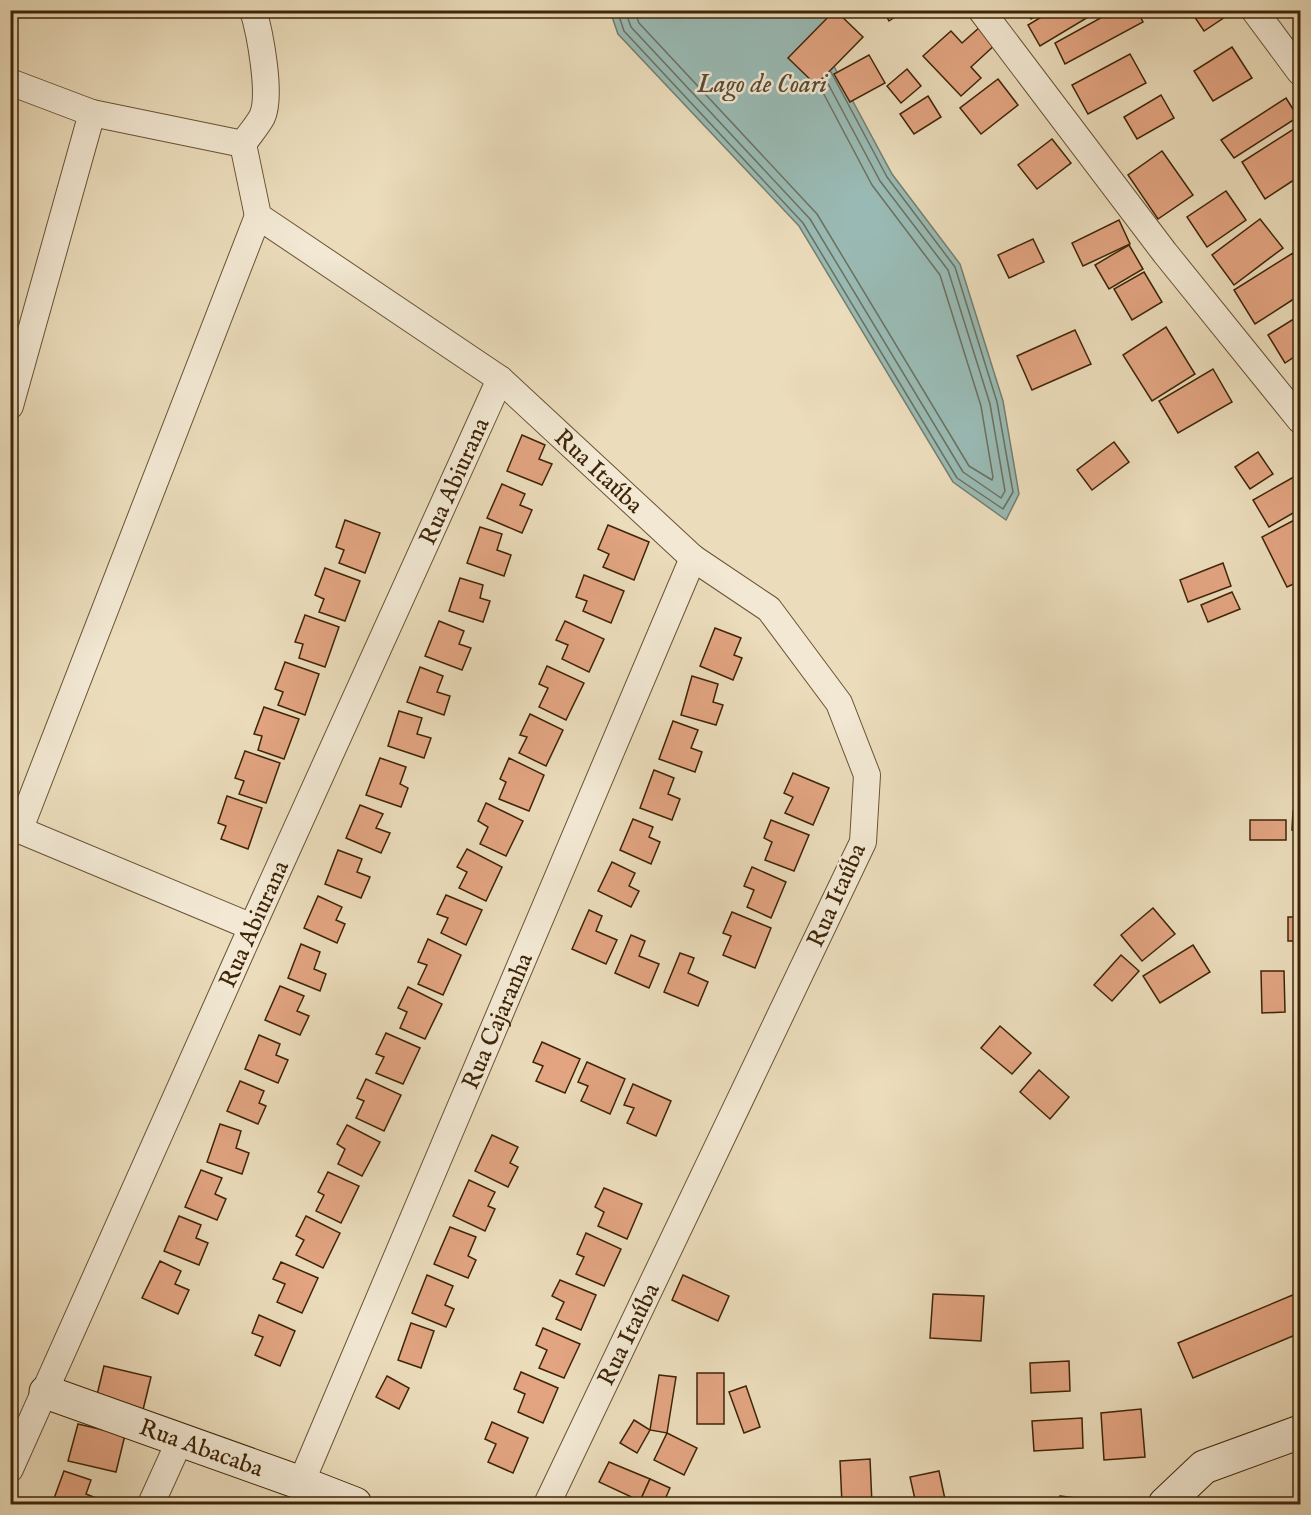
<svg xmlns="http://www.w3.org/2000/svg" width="1311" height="1515" font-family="'IM FELL English',serif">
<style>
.water{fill:#99bab4;stroke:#757e6f;stroke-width:1.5}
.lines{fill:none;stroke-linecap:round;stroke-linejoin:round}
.shore{stroke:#6c705e;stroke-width:1.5}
.building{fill:#e2a481;stroke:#3f2507;stroke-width:1.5}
.street-casing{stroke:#6a5334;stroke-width:28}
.secondary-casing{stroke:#3f2507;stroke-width:35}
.street{stroke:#f2e8d3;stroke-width:26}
.secondary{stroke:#f2e8d3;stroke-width:33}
.labels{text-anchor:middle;stroke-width:5;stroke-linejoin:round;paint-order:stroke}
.street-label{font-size:24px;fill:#3f2507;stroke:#f2e8d3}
.water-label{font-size:26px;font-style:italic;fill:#564a32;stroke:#f2e8d3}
</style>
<rect width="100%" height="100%" fill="#ebdcbb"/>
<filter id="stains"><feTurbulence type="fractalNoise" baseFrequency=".00333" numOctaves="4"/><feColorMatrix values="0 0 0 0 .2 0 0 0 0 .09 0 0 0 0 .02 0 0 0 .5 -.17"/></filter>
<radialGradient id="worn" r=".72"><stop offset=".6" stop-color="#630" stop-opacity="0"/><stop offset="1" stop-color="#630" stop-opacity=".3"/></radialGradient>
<!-- water -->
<path class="water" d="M610,11H830L821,42L892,174L960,264L1003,401L1019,494L1006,520L953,482L799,226L618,34Z"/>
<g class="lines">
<!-- shore -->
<g class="shore">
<path d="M617,10L624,31L803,223L957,478L1003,509L1013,492L997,402L955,267L887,177L831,72"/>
<path d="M625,10L631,27L810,219L963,472L1001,498L1005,491L990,404L948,270L880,181L825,78"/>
<path d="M634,10L639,23L817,214L969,466L992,480L993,477L981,406L940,275L872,185L819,85"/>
</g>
</g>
<!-- building -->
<g class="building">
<path d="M835,10L863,37L816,85L788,58Z"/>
<path d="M883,10H905L889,21Z"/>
<path d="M1026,10H1046L1031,19Z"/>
<path d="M1053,10H1100L1040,46L1028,25Z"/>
<path d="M1115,10H1137L1143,22L1065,64L1055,43Z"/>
<path d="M1190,10H1234V11L1204,31Z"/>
<path d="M981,26L997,43L971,67L981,78L961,96L923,56L951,31L962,43Z"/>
<path d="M1232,47L1252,78L1213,101L1194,71Z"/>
<path d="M1130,54L1146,83L1088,114L1072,85Z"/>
<path d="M869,55L885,83L850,102L834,74Z"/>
<path d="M907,69L921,86L901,103L887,86Z"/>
<path d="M998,79L1018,105L981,134L960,108Z"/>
<path d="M1161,95L1174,118L1137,139L1124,117Z"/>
<path d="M928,96L941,117L914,134L900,114Z"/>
<path d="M1286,98L1298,117L1234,158L1221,140Z"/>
<path d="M1300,125V176L1265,199L1242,162Z"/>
<path d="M1052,139L1071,163L1037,189L1018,165Z"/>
<path d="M1162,151L1193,195L1158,219L1128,175Z"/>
<path d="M1226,191L1246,220L1207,247L1187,217Z"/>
<path d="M1260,219L1283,248L1234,285L1212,255Z"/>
<path d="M1119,220L1130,244L1083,266L1072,243Z"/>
<path d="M1033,239L1044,262L1009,278L998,255Z"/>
<path d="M1129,245L1143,269L1109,289L1095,265Z"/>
<path d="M1293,253L1300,264V295L1255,324L1234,290Z"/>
<path d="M1144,272L1162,302L1132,320L1114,289Z"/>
<path d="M1300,315V353L1285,363L1268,335Z"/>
<path d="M1166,327L1195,374L1152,401L1123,355Z"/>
<path d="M1075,330L1091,364L1032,390L1017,356Z"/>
<path d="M1213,369L1232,402L1178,433L1159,401Z"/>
<path d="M522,435L545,445L539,459L552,464L542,485L507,471Z"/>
<path d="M1114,442L1129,462L1092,490L1077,470Z"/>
<path d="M1258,452L1273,474L1250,489L1235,467Z"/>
<path d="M1299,474L1300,509L1269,527L1253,500Z"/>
<path d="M502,484L525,494L520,505L532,510L522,533L487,518Z"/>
<path d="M1300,517V581L1287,587L1262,537Z"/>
<path d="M345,520L380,533L365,573L339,563L344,550L336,547Z"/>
<path d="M608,525L649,542L634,580L603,567L609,554L598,549Z"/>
<path d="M480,527L502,534L497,550L511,555L504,576L467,563Z"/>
<path d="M1223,563L1231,586L1188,602L1180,580Z"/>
<path d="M325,568L360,581L345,621L319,612L324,599L315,595Z"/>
<path d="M584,575L624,591L611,623L583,611L587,601L576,597Z"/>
<path d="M460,578L483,585L480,598L490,601L483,622L449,611Z"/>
<path d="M1232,592L1240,609L1208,622L1201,605Z"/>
<path d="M305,615L339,627L325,667L299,658L303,644L295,642Z"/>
<path d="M439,621L464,631L459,644L471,648L462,670L425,656Z"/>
<path d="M565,621L604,639L589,672L562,659L568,645L556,640Z"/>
<path d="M715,628L741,638L734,655L742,658L733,680L700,666Z"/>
<path d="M285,662L319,674L305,715L278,705L283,692L275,689Z"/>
<path d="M547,666L584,683L566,720L539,707L548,688L539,684Z"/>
<path d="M420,667L443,676L437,692L450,696L444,715L407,702Z"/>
<path d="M692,676L718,684L713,702L723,705L716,725L681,715Z"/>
<path d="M264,707L299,719L284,759L258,750L262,736L254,734Z"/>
<path d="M399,711L422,718L417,734L431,738L424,758L388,746Z"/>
<path d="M530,714L563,730L546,766L519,753L527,737L520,735Z"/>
<path d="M673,721L698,730L691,748L702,752L695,772L659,759Z"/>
<path d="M245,751L280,763L266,803L239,794L244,781L235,778Z"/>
<path d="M380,758L406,767L400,784L408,788L401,807L366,795Z"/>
<path d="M509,758L544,775L529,811L499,799L506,782L500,779Z"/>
<path d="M654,770L674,778L668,794L680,799L672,820L640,808Z"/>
<path d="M793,773L829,788L813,825L785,813L793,797L784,793Z"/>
<path d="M227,796L262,808L248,849L221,839L226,826L218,823Z"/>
<path d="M486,803L523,821L506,856L480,844L488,827L478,821Z"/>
<path d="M360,805L383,814L376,828L390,833L381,853L346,838Z"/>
<path d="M1293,811H1300V831L1292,830Z"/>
<path d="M633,819L653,827L649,837L660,842L651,864L620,850Z"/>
<path d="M771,820L809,835L794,871L765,860L772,842L764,838Z"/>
<rect x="1250" y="820" width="36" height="20"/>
<path d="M467,849L502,867L486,901L459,888L467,872L457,867Z"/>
<path d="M338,850L362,859L357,872L370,877L361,898L325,884Z"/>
<path d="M612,862L635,873L629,886L639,891L631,907L598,891Z"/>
<path d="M752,867L786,882L771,918L747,907L754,890L744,886Z"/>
<path d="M446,895L482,910L466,945L441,933L448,918L437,914Z"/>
<path d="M318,896L342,907L336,920L345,924L337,943L304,928Z"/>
<path d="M1153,908L1175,934L1142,961L1121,935Z"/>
<path d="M589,910L602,916L596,931L617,940L606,964L572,949Z"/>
<path d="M732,912L771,928L755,968L723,955L731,936L723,933Z"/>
<rect x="1288" y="917" width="12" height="24"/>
<path d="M631,935L645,941L639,956L659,964L649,988L615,973Z"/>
<path d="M428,939L461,955L443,995L418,984L427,965L418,962Z"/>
<path d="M301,944L320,952L314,969L326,974L320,991L288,978Z"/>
<path d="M1193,945L1210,972L1160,1003L1143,976Z"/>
<path d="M680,953L694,958L688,973L708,982L698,1006L664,992Z"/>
<path d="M1121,955L1139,971L1112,1001L1094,985Z"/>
<path d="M1261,971H1284L1285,1012L1262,1013Z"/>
<path d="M280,986L304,996L297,1011L309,1016L300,1035L265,1020Z"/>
<path d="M408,987L442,1004L425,1039L400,1028L407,1012L398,1008Z"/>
<path d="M1000,1026L1031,1053L1012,1074L981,1048Z"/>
<path d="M386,1033L420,1048L403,1084L376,1073L384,1057L376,1054Z"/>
<path d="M259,1035L280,1044L276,1055L288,1060L278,1083L245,1069Z"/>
<path d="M542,1042L580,1059L565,1093L536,1081L543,1066L533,1062Z"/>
<path d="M587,1062L625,1079L610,1114L581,1101L588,1086L578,1082Z"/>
<path d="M1039,1070L1069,1097L1050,1119L1020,1092Z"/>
<path d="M366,1079L401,1095L384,1131L356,1118L364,1101L357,1098Z"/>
<path d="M240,1081L264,1091L259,1103L266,1106L258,1124L227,1111Z"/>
<path d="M633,1084L671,1101L656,1136L627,1123L634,1108L624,1105Z"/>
<path d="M220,1124L241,1131L236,1148L249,1153L242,1174L207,1162Z"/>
<path d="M347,1125L380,1142L362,1176L338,1164L345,1149L337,1144Z"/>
<path d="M492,1135L518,1147L510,1163L518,1167L508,1187L475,1171Z"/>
<path d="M201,1170L222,1178L215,1194L226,1199L217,1220L185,1207Z"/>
<path d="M328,1172L359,1186L341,1223L316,1211L324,1195L318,1192Z"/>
<path d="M469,1180L495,1192L488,1206L495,1209L485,1231L453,1216Z"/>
<path d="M604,1188L642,1204L627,1239L598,1226L604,1212L595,1207Z"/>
<path d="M179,1216L201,1225L196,1238L208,1243L199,1265L164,1251Z"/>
<path d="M306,1216L340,1233L323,1268L296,1255L304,1240L296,1236Z"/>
<path d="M450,1227L476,1237L468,1256L476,1260L468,1278L434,1264Z"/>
<path d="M586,1233L621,1249L604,1286L576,1274L584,1257L577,1254Z"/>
<path d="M160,1261L181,1271L175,1284L189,1290L178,1314L142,1298Z"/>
<path d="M281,1262L318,1278L302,1313L277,1302L285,1284L273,1279Z"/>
<path d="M427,1275L453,1286L445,1305L454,1309L446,1327L412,1313Z"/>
<path d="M683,1275L729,1296L718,1321L672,1300Z"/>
<path d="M560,1280L596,1295L581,1330L556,1319L564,1302L552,1296Z"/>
<path d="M1300,1292V1333L1193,1378L1178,1343Z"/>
<path d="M933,1294L984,1296L981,1341L930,1338Z"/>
<path d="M259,1315L295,1331L280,1366L255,1355L263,1337L252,1333Z"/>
<path d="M411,1323L434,1331L421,1368L398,1360Z"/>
<path d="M543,1328L580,1344L564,1378L539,1368L547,1350L536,1345Z"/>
<path d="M1069,1361L1070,1391L1031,1393L1030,1363Z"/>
<path d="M104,1366L151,1377L142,1414L95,1403Z"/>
<path d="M521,1372L558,1388L543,1423L518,1412L525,1394L514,1389Z"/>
<rect x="697" y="1373" width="27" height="51"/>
<path d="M659,1375L676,1377L667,1433L650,1430Z"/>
<path d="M387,1376L409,1388L399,1409L376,1397Z"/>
<path d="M746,1386L760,1427L744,1433L729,1392Z"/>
<path d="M1141,1409L1145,1457L1104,1460L1101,1413Z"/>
<path d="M1082,1418L1083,1448L1034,1451L1032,1421Z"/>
<path d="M634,1420L650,1430L637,1453L620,1443Z"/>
<path d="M492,1422L528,1438L513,1473L488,1462L496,1444L485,1439Z"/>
<path d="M78,1424L125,1435L116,1472L68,1461Z"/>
<path d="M667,1433L697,1448L684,1475L654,1460Z"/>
<path d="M870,1459L872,1504H842L840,1461Z"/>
<path d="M609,1462L650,1479L640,1501L599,1482Z"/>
<path d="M64,1471L91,1480L86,1494L96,1498L93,1504H52Z"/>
<path d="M939,1471L946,1504H916L910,1477Z"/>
<path d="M650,1479L670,1488L663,1504H649L640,1501Z"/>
<path d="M1060,1496L1118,1503L1117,1504H1059Z"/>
</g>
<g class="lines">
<!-- street casing -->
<g class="street-casing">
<g id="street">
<path id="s1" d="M253,10C260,33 272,96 262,117C257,126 249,135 243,144L258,216L500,379L693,558L769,609L839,703L867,775L863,842L547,1504"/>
<path d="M981,10L1165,253L1300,420"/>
<path d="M1254,10L1300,72"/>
<path d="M10,82L92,113L243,144"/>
<path d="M10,406L92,113"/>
<path d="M10,826L252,927"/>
<path d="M19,831L258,216"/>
<path id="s2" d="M10,1469L252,927L500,379"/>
<path id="s3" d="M301,1483L693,558"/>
<path d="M151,1504L180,1440"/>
</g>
</g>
<!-- secondary casing -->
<g class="secondary-casing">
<g id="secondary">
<path id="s4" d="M46,1392L301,1483L355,1504"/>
<path d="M1165,1504L1204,1467L1300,1432"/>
</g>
</g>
<!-- street -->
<use href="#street" class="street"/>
<!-- secondary -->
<use href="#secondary" class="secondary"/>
</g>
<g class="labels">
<!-- street labels -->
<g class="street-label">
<text dy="8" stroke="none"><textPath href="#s1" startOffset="642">Rua Itaúba</textPath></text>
<text dy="8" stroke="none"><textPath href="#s2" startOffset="1083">Rua Abiurana</textPath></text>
<text transform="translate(836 895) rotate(-66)" y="8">Rua Itaúba</text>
<text dy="8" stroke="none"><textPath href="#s2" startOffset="597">Rua Abiurana</textPath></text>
<text dy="8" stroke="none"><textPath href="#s3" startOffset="502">Rua Cajaranha</textPath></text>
<text transform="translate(628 1334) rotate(-64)" y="8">Rua Itaúba</text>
<text dy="8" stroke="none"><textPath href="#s4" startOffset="165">Rua Abacaba</textPath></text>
</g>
<!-- water labels -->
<g class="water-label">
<text x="762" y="92">Lago de Coari</text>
</g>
</g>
<!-- margin -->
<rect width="1311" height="1515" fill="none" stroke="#ebdcbb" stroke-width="36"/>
<rect x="12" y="12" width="1287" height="1491" fill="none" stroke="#3f2507" stroke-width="3"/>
<rect x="18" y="18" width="1275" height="1479" fill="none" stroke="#3f2507" stroke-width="1.5"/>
<rect width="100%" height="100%" filter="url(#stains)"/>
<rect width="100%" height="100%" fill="url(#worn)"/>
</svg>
